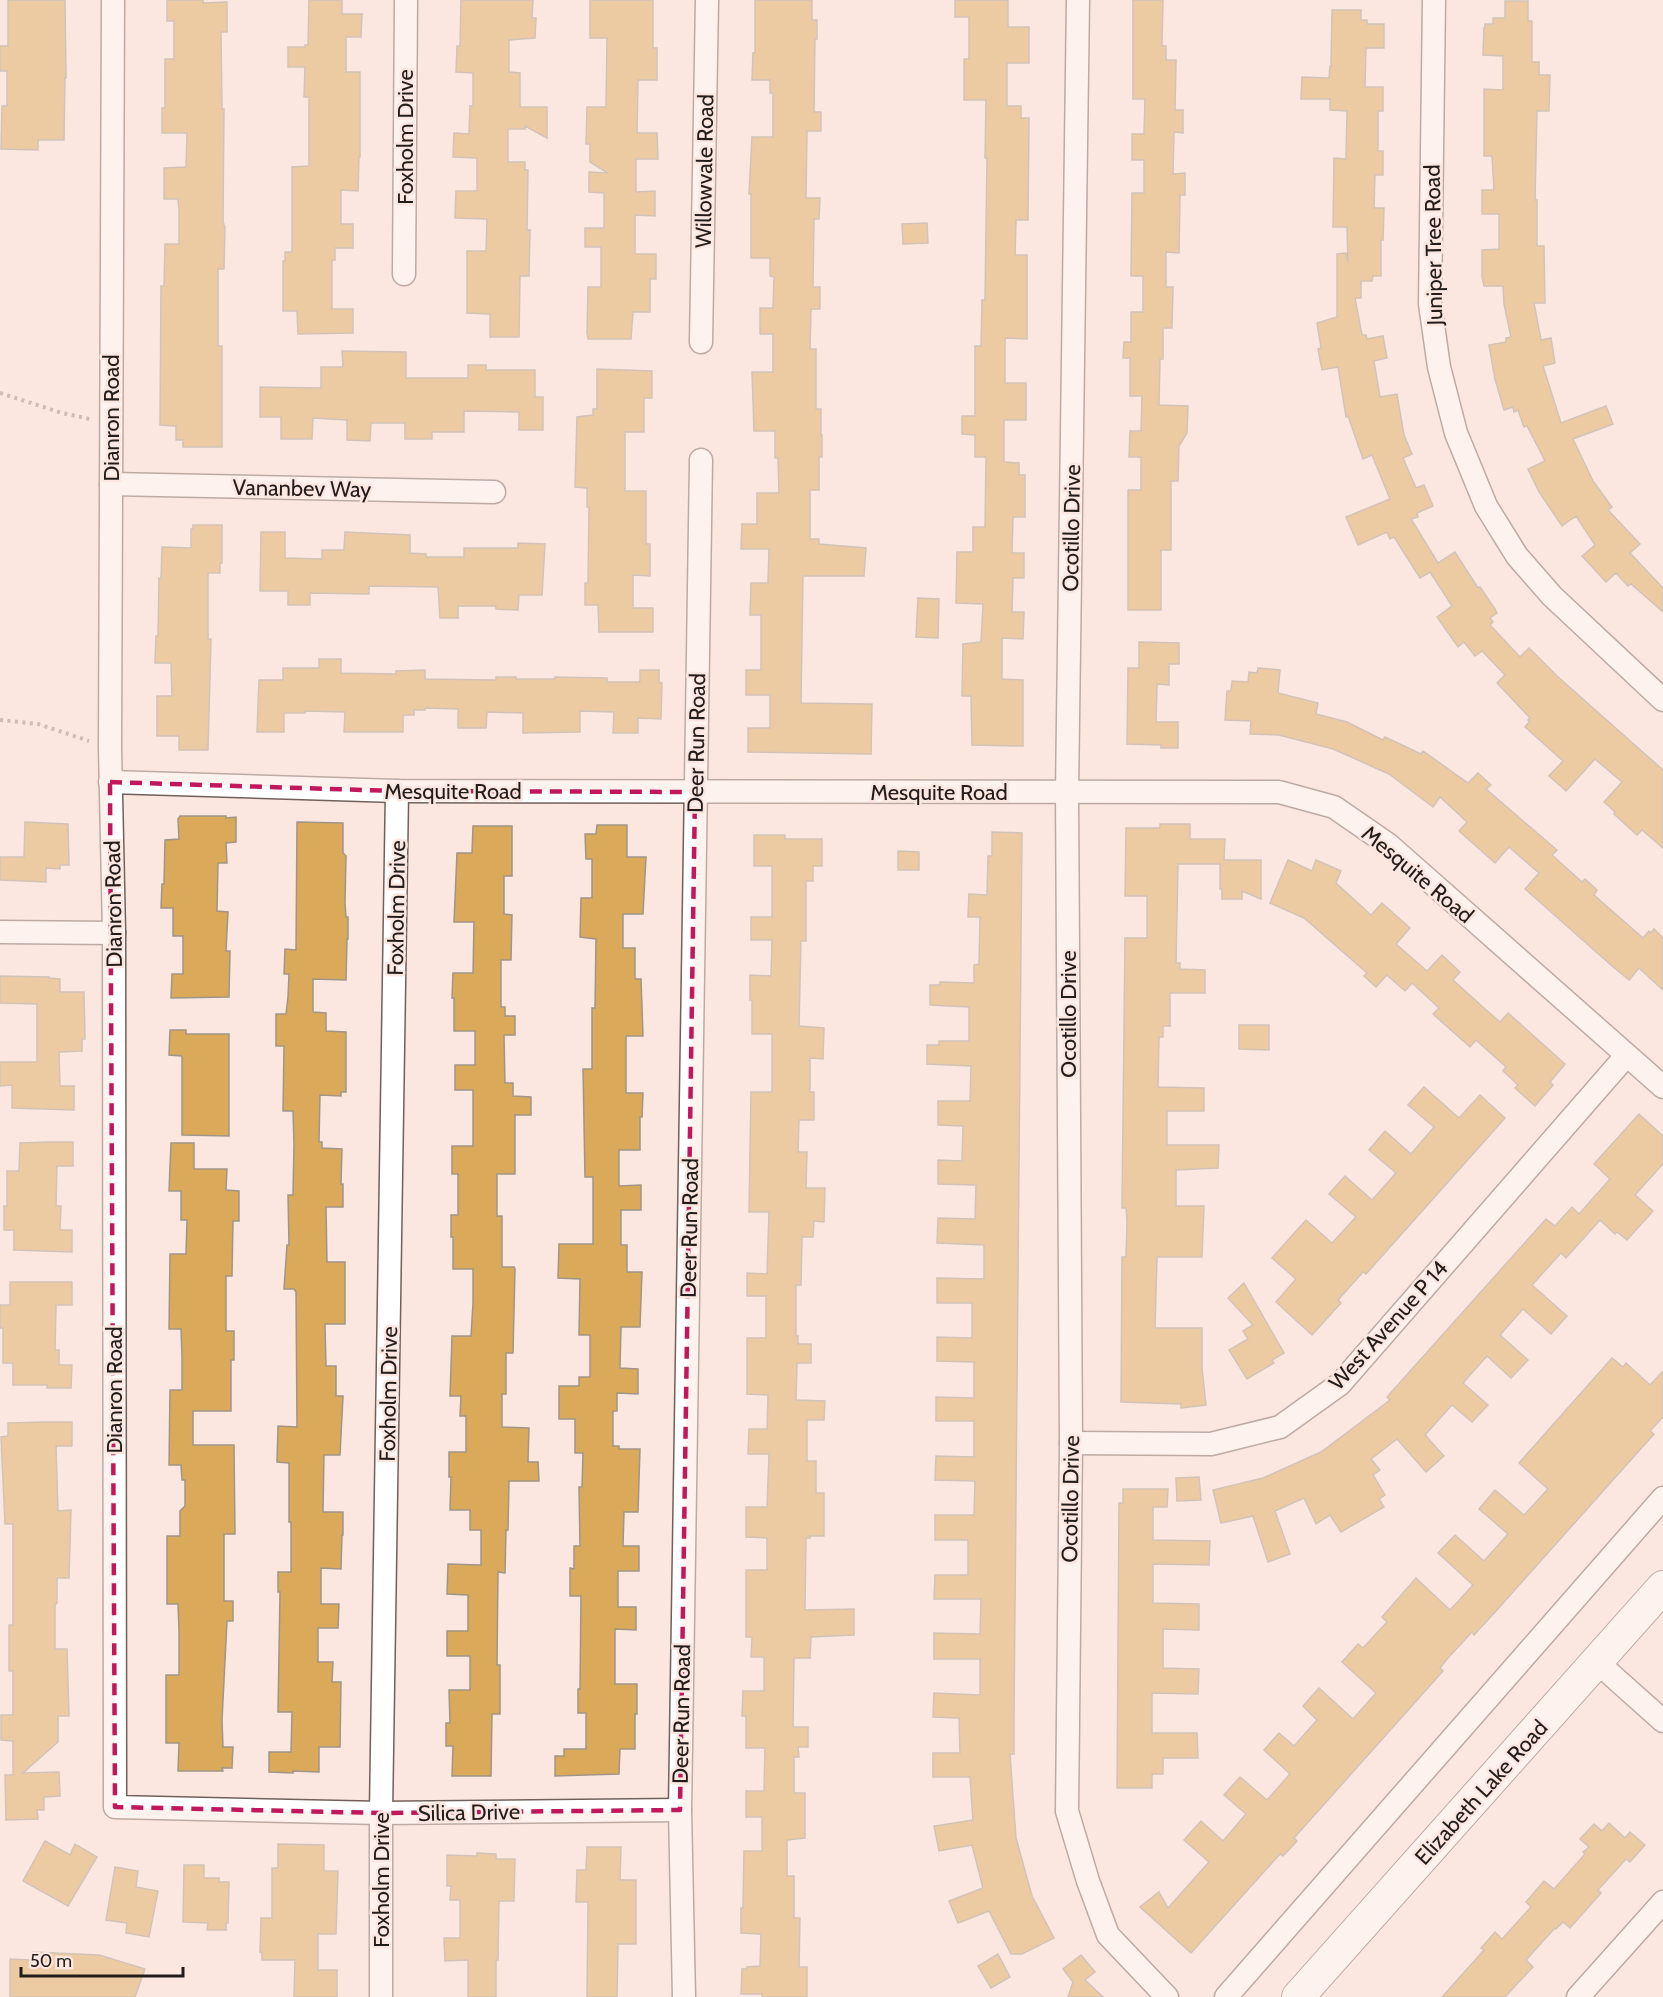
<svg xmlns="http://www.w3.org/2000/svg" width="1663" height="1997" font-family="Cabin,sans-serif">
<style>
.building{fill:#daa959;stroke:#a09688;stroke-width:1.5}
.lines{fill:none;stroke-linecap:round;stroke-linejoin:round}
.minor-casing{stroke:#71605a;stroke-width:25}
.secondary-casing{stroke:#71605a;stroke-width:34}
.path{stroke:#948682;stroke-width:4;stroke-dasharray:3 4.5;stroke-linecap:butt}
.minor{stroke:#fff;stroke-width:22}
.secondary{stroke:#fff;stroke-width:32}
.marked{fill:none;stroke:#c2185b;stroke-width:4.5;stroke-dasharray:12 8;stroke-linejoin:round}
.labels{text-anchor:middle;stroke-width:5;stroke-linejoin:round;paint-order:stroke}
.street-label{font-size:22px;fill:#231c1a;stroke:#fbe7e0}
</style>
<rect width="100%" height="100%" fill="#fbe7e0"/>
<!-- building -->
<g class="building">
<path d="M8,0H65L66,78H65L64,140H38V150L1,149L2,106H7V71H0V46H8Z"/>
<path d="M167,0H203V3L227,2V32H221L222,109H224L223,222L225,227L224,269H218V346H222V447H183V440H176V426L160,425L161,286H164L165,244H179V210L178,199H164V168L186,167L187,133H162V108H165V59H174V21H167Z"/>
<path d="M309,0H342V14H362L361,37H346V72H360V157H359L358,191L341,190V224H353V248H335V260H332V309H353V333L298,334L297,311H283V261H285V252H292V167L309,166V97H304L305,67H288V47H305V45H308Z"/>
<path d="M461,0H533L532,18H536L535,38L509,40V72L520,73V107H547V138L525,126V129H508V162H525V170H528L527,230H530L529,276H520L519,337H490V314L467,313V251H486L487,219L455,218L456,191H477V158L453,157L454,133L469,134L470,106H473V73L456,72L457,46H460Z"/>
<path d="M590,0H653V48H657V80H638L637,133H657L658,159H636V192L655,191V216L635,215V254H656V279H650V312H633L631,339H588L587,333L588,287H601V247H585V228H604V193L589,192V172L608,173L590,162V144H586L587,107H606L607,38H590Z"/>
<path d="M755,0H812V20H817V39H815L814,112H821V131H807L806,198H820L819,219H814L813,287H820V309H811L810,349H816V409H821V435H822V457H819V490H810V539H819V544L866,548L864,576H803L801,703L872,704L871,754L748,752V728H770V695H746V670H761V615H750L751,583H768L769,549H741L742,524H757V493H779L778,458H775V431H754L752,372H773V334H760V308H773L774,277L770,276V258H751V194H749L752,137H773V93H770V80H752L753,53H755Z"/>
<path d="M955,0H1008V27H1029V63H1007V106H1021V118H1029L1028,220H1016L1015,255H1027V339L1005,338V383H1026V420H1004V462L1019,463V475H1025V517H1013L1012,553H1024V578H1013L1012,612H1024L1023,639L1002,638V679L1023,680V746L972,745L971,696H962L963,644L981,642L983,604L956,603L957,552H973V527H985L986,457H975V435L962,434V416H975V346H981L982,300H985L987,158H985L986,100H964V59H969V17H955Z"/>
<path d="M1133,0H1163L1162,46H1166V60H1176L1175,110H1183V133L1174,132L1173,174L1185,173V195H1180L1179,253L1166,252V287H1173L1172,328H1163V359H1160L1159,405L1188,406L1187,433L1179,446L1178,481H1171V550H1161V610H1128V490H1141V457H1129L1130,431H1141L1142,396H1130V358H1123L1124,342H1131V312H1143V276H1131L1132,193H1144V160H1132V134H1144L1145,99H1133Z"/>
<path d="M1505,1H1528V21H1532V62H1539V75H1550L1549,111H1537L1535,200H1537V246H1544L1545,303H1534L1541,340L1551,338L1555,363L1543,366L1561,423L1606,406L1613,424L1573,439L1593,481L1612,507L1608,510L1640,544L1630,553L1663,588V612L1631,584L1628,586L1616,573L1606,582L1582,556L1595,545L1576,516L1562,526L1539,492L1528,469L1545,461L1527,426L1524,427L1518,410L1514,412L1513,407L1504,410L1495,379L1489,345L1506,342V338L1511,337L1504,304L1503,286H1484L1482,277V250L1499,249V214H1482V190H1494L1492,156H1484V89L1503,90V56L1483,55L1484,28H1485V24H1493V18H1505Z"/>
<path d="M1332,10H1361V20H1367V24H1384V48H1366L1365,87H1383V111H1378V151H1383V175H1375L1374,208H1384L1383,240H1381V276H1373L1372,281H1361V298H1355L1362,335H1366L1367,339L1383,336L1387,358L1374,361L1380,397L1397,394L1404,435L1412,454L1403,458L1416,488L1424,485L1433,506L1417,513L1418,517L1411,519L1438,563L1455,552L1478,588L1480,587L1495,609L1497,613L1490,618L1493,622L1490,625L1520,657L1529,648L1557,676L1663,770V848L1642,830L1637,835L1614,814L1615,812L1604,802L1622,782L1595,759L1566,791L1549,776L1563,761L1525,727L1530,721L1528,720L1530,718L1497,683L1505,675L1482,651L1475,656L1464,642L1458,647L1437,617L1452,606L1430,572L1420,578L1394,537L1390,539L1387,532L1358,545L1346,517L1390,499L1372,455L1363,459L1348,416L1346,417L1338,367L1322,370L1318,349L1321,348L1317,323L1337,317V254L1346,253L1348,263L1347,227H1333L1334,158L1346,159L1347,111L1330,110V99H1301L1302,77L1329,78L1330,66H1331Z"/>
<path d="M927,223L928,243L903,244L902,224Z"/>
<path d="M342,351L406,352V378H468V365H486V370H535V397H543V430H519V412L464,411V432H432V439H405V423H371L370,441L347,440V420L313,418L312,439H281V417H260V387L321,388V367H343Z"/>
<path d="M597,369L652,371V398H644V432H625V491H646V544H650V576L633,575V608H653V632H599L598,605H585V583H588L589,507H587V488L575,487L577,417L593,415V409H597Z"/>
<path d="M193,525H222V563H220V573H208V639H211L208,750H179V736H157V696H172L171,663H155L156,636H158L159,578H161L162,547L191,548V529H193Z"/>
<path d="M261,532H285V558L322,559V550H344L345,532L410,535V553L426,554V557H464V548H518V543L545,544L542,595H519L518,610L496,609V606H458V618H440L438,587L369,586V594L310,593V605H288V591H260Z"/>
<path d="M918,598L939,599L938,638L916,637Z"/>
<path d="M1139,642L1179,643V664H1169V685L1157,684L1156,722H1178V748H1161V745L1127,744L1128,668H1139Z"/>
<path d="M319,659H341V673L396,674V671L425,670V679L496,680V677H516V679H555V677L607,678V682H640V670H659V682L662,683L661,719L638,718V733H613L614,712L580,711V732L523,733V713L487,712L486,728H458V709L425,708V710H414V715H403V732H344L345,712L305,711V713H284V732H257L259,680H283V668H319Z"/>
<path d="M1258,668L1280,670L1278,693L1318,703L1316,714L1347,722L1383,740L1385,737L1421,754L1423,751L1468,783L1478,773L1491,785L1486,789L1557,850L1552,855L1582,882L1585,879L1597,890L1594,895L1643,938L1649,931L1651,933L1654,929L1663,938V990L1639,968L1629,980L1612,966L1525,889L1539,873L1509,847L1495,863L1459,831L1467,822L1440,797L1433,807L1389,774L1333,749L1279,735L1250,734L1251,721L1225,720L1227,691H1231L1232,681L1248,682L1249,672L1257,673Z"/>
<path d="M180,816H226V818L236,817V842L226,843L227,863H218L217,911L228,912L226,951H230L229,997L171,998L172,974H183V936H173V908H161L162,884H164L165,840L179,839L178,819Z"/>
<path d="M25,822L68,824L69,865H60V869L46,868V882L0,880V857H24Z"/>
<path d="M297,822L343,823V853L346,856L345,903L346,917H348V939H347L346,980L313,979V1012L326,1013V1031L346,1032V1092H341V1096L320,1095L319,1142H322V1148L342,1149L341,1184H343V1207H326L327,1262H345V1324H325L326,1366H336V1396H343L340,1455H324L323,1512H343V1535H342L341,1569L321,1568V1604H339L338,1628H318V1662H333L332,1682H341L340,1747H319V1772L293,1771V1773L269,1772V1752H291L292,1712H278L280,1592H278V1572H291V1522H289V1463L277,1462L278,1426L297,1427L296,1292L294,1289H284L287,1245H289L288,1195H293L294,1144L293,1111H283L284,1046H276V1014H286L288,997L289,974H284L285,949L296,950Z"/>
<path d="M1160,824H1190V839H1225L1224,860H1261V899L1242,891V899H1222V889H1220V864H1178L1176,963H1180V969L1205,970V993H1170V1026H1163V1037H1159L1158,1087L1204,1088V1111H1167V1145H1219L1218,1168L1176,1170V1206H1204L1202,1257H1157L1155,1328H1202V1368L1206,1405L1181,1408V1404L1121,1402L1122,1257H1126L1127,1221L1126,1208H1122L1125,938H1147V896H1125L1126,828H1160Z"/>
<path d="M597,825H627V857H646L643,914H623V948H635V979H641L643,1036H626V1093H643L642,1117H640V1150H619V1186L641,1185V1210H621V1245H627V1272H642L640,1327H621L620,1368L638,1369V1394L617,1393V1411H613V1446H619V1449H640L638,1512H624L623,1546H639V1571H618V1607H636V1630L615,1629V1684H637V1714H635V1749H620L619,1774L555,1776V1756H564V1749H586V1713H578V1689H580L581,1596H570V1568L574,1569V1546H580L579,1487H582L583,1453H575V1419H559V1386H579V1377H590V1335H579L580,1279L558,1278L559,1244H593V1177H585L583,1069H592V1008H595L596,939L580,937L581,898H592V859H586L585,834H596Z"/>
<path d="M473,826H512V876H504V914L512,915L511,960H501V1007H505V1016H515V1035H504L505,1083H513V1096L531,1097V1115H515V1174H497V1216H502V1267H514L515,1269L513,1353H506V1394H502V1427L529,1428L528,1462H538L539,1481H509L508,1530H506L505,1573L498,1572L497,1665H500V1714H492L491,1776H452L453,1746H446V1723H450L449,1690H470V1656H447V1631H468V1595L447,1594L448,1564L481,1565V1530H470V1510H450L451,1477H449V1452H466V1416H460L461,1396H450L452,1336H471L473,1303V1269H453V1237H451V1215H458V1174H452V1146H473V1090H455V1065H475V1031H454V998H452L453,973H473L474,922H454L457,853H472Z"/>
<path d="M992,832L1022,833L1014,1717V1754H1010L1016,1838L1032,1896L1054,1938L1022,1954H1011L989,1911L958,1923L949,1901L983,1888L972,1845L939,1851L934,1826L973,1820L970,1777H933V1753H960L959,1718L933,1717L934,1693L980,1695V1659H934V1633L980,1634L981,1599H934L935,1575H968V1540H935V1515H974L975,1481L935,1480L936,1456L974,1457V1421H936V1397L974,1398V1362L937,1361V1337L972,1338V1303H937V1278L984,1279V1245L937,1243L938,1218L975,1219L976,1185L938,1184V1160L962,1161L963,1126L938,1125V1101H970L971,1066L927,1064V1045H939V1041H969V1007L930,1005V985H940V982L974,983V965L979,964L980,917H968L969,894L987,895L988,856H992Z"/>
<path d="M754,835H785V839H822V866H813V881H806V941H801L799,1026L824,1028L823,1059L810,1058V1092H814V1120H799L798,1152H807L806,1188H825L824,1222L814,1221L813,1237H802L801,1285H796V1336H798V1344H811V1363H797L796,1400L825,1401L824,1420H807V1461H816V1493H824V1536H810V1538H806L805,1610L854,1609V1635L811,1637L810,1658H794L793,1727H808V1747H798L799,1757H794V1791L795,1793H805V1838L787,1840V1876H794V1918H800L799,1967H807V1997H762V1994H741L742,1969H747V1967L760,1966L761,1934L741,1933V1908H743V1905L744,1851H762V1817H746V1791H764L765,1748H746V1716H742L743,1691H764V1657H751L752,1637H746V1570H767V1538L746,1537V1507H767L769,1454H748L749,1429H767L768,1395L747,1394V1338H766V1296H747V1273L767,1274L769,1212H749L751,1092H772V1034H752V1000H750V975L771,976L772,940H751V917H772V866H754Z"/>
<path d="M898,851L919,852V870H898Z"/>
<path d="M1288,860L1312,871L1316,860L1341,871L1336,883L1371,915L1382,903L1410,928L1396,944L1427,971L1442,955L1460,972L1453,980L1484,1008L1500,1022L1508,1013L1565,1064L1550,1082L1553,1085L1535,1106L1515,1088L1518,1085L1503,1071L1506,1067L1476,1040L1470,1047L1433,1014L1439,1008L1412,983L1405,991L1387,975L1376,987L1364,976L1367,973L1304,918L1270,903Z"/>
<path d="M0,976L49,977V978L60,979V992H84L85,1039H82V1051L59,1052L60,1086H74V1110L12,1108V1085L0,1086V1062H37V1004L0,1003Z"/>
<path d="M1239,1025H1269V1050L1239,1049Z"/>
<path d="M170,1030H186V1034H229V1136L182,1135V1056L169,1055Z"/>
<path d="M1424,1087L1459,1118L1480,1095L1505,1118L1366,1274L1363,1272L1338,1300L1341,1303L1312,1335L1276,1302L1296,1279L1272,1258L1306,1220L1332,1243L1356,1217L1329,1194L1345,1176L1372,1200L1396,1173L1369,1150L1385,1131L1411,1154L1434,1127L1408,1105Z"/>
<path d="M1639,1114L1663,1136V1164L1635,1195L1653,1211L1627,1240L1617,1232L1615,1234L1600,1220L1566,1258L1561,1253L1532,1285L1567,1316L1551,1334L1523,1309L1500,1335L1528,1360L1511,1378L1487,1356L1463,1383L1488,1405L1472,1422L1452,1405L1425,1435L1444,1456L1426,1472L1397,1439L1371,1459L1380,1470L1373,1475L1385,1495L1379,1499L1384,1507L1341,1532L1330,1515L1316,1524L1304,1498L1275,1511L1290,1554L1268,1562L1253,1516L1221,1523L1213,1490L1263,1478L1321,1452L1390,1400L1387,1397L1546,1219L1555,1226L1572,1207L1579,1214L1610,1179L1594,1164Z"/>
<path d="M49,1142H73V1166H57L56,1206H61L60,1230H72V1252L14,1250V1230H4V1206H7V1171H19L20,1143Z"/>
<path d="M171,1143H194V1169H227L226,1190L239,1191V1221H233L232,1276H226V1331H234V1360H231V1411H193V1445H234L235,1534H224V1601H233V1621H227L222,1720L223,1747H233L232,1768H222L223,1771H178L179,1743H166V1675H179V1630L178,1604H167V1536H180V1511L185,1506V1480H182L181,1465H169L170,1390H182V1356L181,1329H169L170,1254H186L187,1220H181V1191H169Z"/>
<path d="M10,1282H72V1305H56L55,1350H59V1365H72L71,1388H47V1385H13V1363H3V1328H0V1305H10Z"/>
<path d="M1244,1283L1284,1353L1272,1360L1274,1363L1247,1379L1229,1350L1248,1339L1243,1331L1253,1325L1228,1298Z"/>
<path d="M1612,1358L1623,1367L1626,1363L1650,1385L1663,1371V1417L1650,1431L1654,1434L1496,1611L1474,1635L1472,1632L1448,1658L1440,1668L1443,1671L1294,1838L1297,1841L1283,1856L1280,1854L1191,1953L1140,1907L1159,1892L1168,1908L1209,1862L1184,1840L1201,1821L1223,1841L1246,1814L1224,1795L1240,1777L1267,1800L1290,1774L1264,1750L1279,1733L1294,1746L1317,1720L1303,1706L1319,1688L1353,1719L1376,1693L1342,1662L1358,1644L1363,1648L1387,1622L1382,1617L1416,1578L1450,1610L1473,1585L1438,1553L1455,1535L1484,1561L1508,1534L1479,1509L1495,1490L1524,1515L1548,1489L1519,1463Z"/>
<path d="M47,1422H72V1446H56L58,1511L71,1510L69,1578H57V1603L55,1605V1649H67L69,1716H58V1742L23,1773L59,1772L60,1796L44,1797V1810H37L38,1819L6,1820L5,1775H13V1741L1,1740V1715H13V1671H9V1625H13V1524H5L1,1437L8,1436V1423Z"/>
<path d="M1199,1477L1201,1500L1177,1501L1176,1478Z"/>
<path d="M1123,1489H1168L1167,1507H1153V1540L1210,1541L1209,1565L1153,1564V1603L1199,1604V1630L1163,1629V1668L1199,1669L1198,1694L1152,1693V1733H1197L1198,1758H1163V1774H1152V1788H1117L1119,1503H1123Z"/>
<path d="M1609,1823L1625,1838L1630,1832L1645,1845L1630,1862L1626,1859L1598,1890L1601,1893L1570,1928L1563,1922L1556,1929L1555,1928L1526,1960L1533,1967L1505,1997H1442L1484,1950L1481,1948L1495,1932L1502,1939L1531,1907L1526,1902L1544,1881L1554,1889L1585,1854L1583,1852L1589,1847L1580,1839L1594,1824L1602,1831Z"/>
<path d="M45,1841L70,1855L75,1844L97,1857L68,1906L23,1881Z"/>
<path d="M278,1844L324,1845V1871H338L336,1934H318V1970H337V1997H294L295,1960H262V1952H260L261,1918H272V1868H278Z"/>
<path d="M587,1847H621L620,1880H636V1944H618L617,1997H587L588,1902H576L577,1870H586Z"/>
<path d="M477,1853L496,1854V1859H515L514,1901H499L498,1960H496V1997H468V1960L445,1961L444,1938H460V1900H450L451,1886H447V1855L477,1856Z"/>
<path d="M184,1865H204V1878H219V1882H229L228,1923H226V1930H207L208,1923L183,1922Z"/>
<path d="M115,1867L138,1871L136,1887L158,1891L149,1937L126,1933L127,1923L106,1920Z"/>
<path d="M33,1952L99,1955L145,1969L135,1997H10V1959L32,1960Z"/>
<path d="M998,1954L1010,1977L991,1988L978,1966Z"/>
<path d="M1081,1955L1095,1972L1085,1980L1103,1997H1068L1073,1982L1063,1969Z"/>
</g>
<g class="lines">
<!-- minor casing -->
<g class="minor-casing">
<g id="minor">
<path d="M113,0L110,748L114,933L115,1807L381,1813L680,1810"/>
<path d="M1078,0L1067,792L1071,1443L1067,1811L1088,1881L1108,1935L1167,1997"/>
<path d="M1434,0L1430,304L1439,367L1456,433L1486,506L1517,556L1552,596L1663,700"/>
<path d="M404,274L406,0"/>
<path d="M701,342L707,0"/>
<path d="M111,484L494,492"/>
<path d="M110,782L397,791L1279,792L1334,807L1389,845L1663,1087"/>
<path d="M0,932L114,933"/>
<path d="M1071,1443L1211,1444L1280,1427L1340,1384L1626,1056"/>
<path d="M1597,1662L1663,1721"/>
<path d="M381,1997V1813L397,791"/>
<path d="M684,1997L680,1810L701,460"/>
<path d="M1226,1997L1663,1498"/>
<path d="M1578,1997L1663,1902"/>
</g>
</g>
<!-- secondary casing -->
<g class="secondary-casing">
<path id="secondary" d="M1298,1997L1663,1587"/>
</g>
<!-- path -->
<g class="path">
<path d="M0,393L62,413L90,419"/>
<path d="M0,720L38,724L89,741"/>
</g>
<!-- minor -->
<use href="#minor" class="minor"/>
<!-- secondary -->
<use href="#secondary" class="secondary"/>
</g>
<!-- marked area -->
<path d="M0 0H1663V1997H0ZM110,782L397,791L695,792L680,1810L381,1813L115,1807Z" fill="#fbe7e0" fill-opacity=".55" fill-rule="evenodd"/>
<path class="marked" d="M110,782L397,791L695,792L680,1810L381,1813L115,1807Z"/>
<g class="labels">
<!-- street labels -->
<g class="street-label">
<text transform="translate(405 137) rotate(-90)" y="8">Foxholm Drive</text>
<text transform="translate(704 171) rotate(-89)" y="8">Willowvale Road</text>
<text transform="translate(1433 245) rotate(-91)" y="8">Juniper Tree Road</text>
<text transform="translate(111 418) rotate(-90)" y="8">Dianron Road</text>
<text transform="translate(302 488) rotate(1)" y="8">Vananbev Way</text>
<text transform="translate(1071 528) rotate(-89)" y="8">Ocotillo Drive</text>
<text transform="translate(696 743) rotate(-89)" y="8">Deer Run Road</text>
<text x="453" y="799">Mesquite Road</text>
<text x="939" y="800">Mesquite Road</text>
<text transform="translate(1418 874) rotate(40)" y="8">Mesquite Road</text>
<text transform="translate(113 904) rotate(-91)" y="8">Dianron Road</text>
<text transform="translate(396 908) rotate(-89)" y="8">Foxholm Drive</text>
<text transform="translate(1068 1014) rotate(-90)" y="8">Ocotillo Drive</text>
<text transform="translate(689 1228) rotate(-89)" y="8">Deer Run Road</text>
<text transform="translate(1388 1325) rotate(-48)" y="8">West Avenue P 14</text>
<text transform="translate(114 1390) rotate(-90)" y="8">Dianron Road</text>
<text transform="translate(388 1394) rotate(-89)" y="8">Foxholm Drive</text>
<text transform="translate(1070 1499) rotate(-89)" y="8">Ocotillo Drive</text>
<text transform="translate(681 1714) rotate(-89)" y="8">Deer Run Road</text>
<text transform="translate(1481 1792) rotate(-48)" y="8">Elizabeth Lake Road</text>
<text transform="translate(469 1812) rotate(-1)" y="8">Silica Drive</text>
<text transform="translate(381 1880) rotate(-90)" y="8">Foxholm Drive</text>
</g>
</g>
<!-- scale -->
<path d="M21 1967v9h162v-9" fill="none" stroke="#231c1a" stroke-width="3"/>
<text x="30" y="1967" font-size="18" fill="#231c1a" stroke="#fbe7e0" stroke-width="4.5" paint-order="stroke">50 m</text>
</svg>
